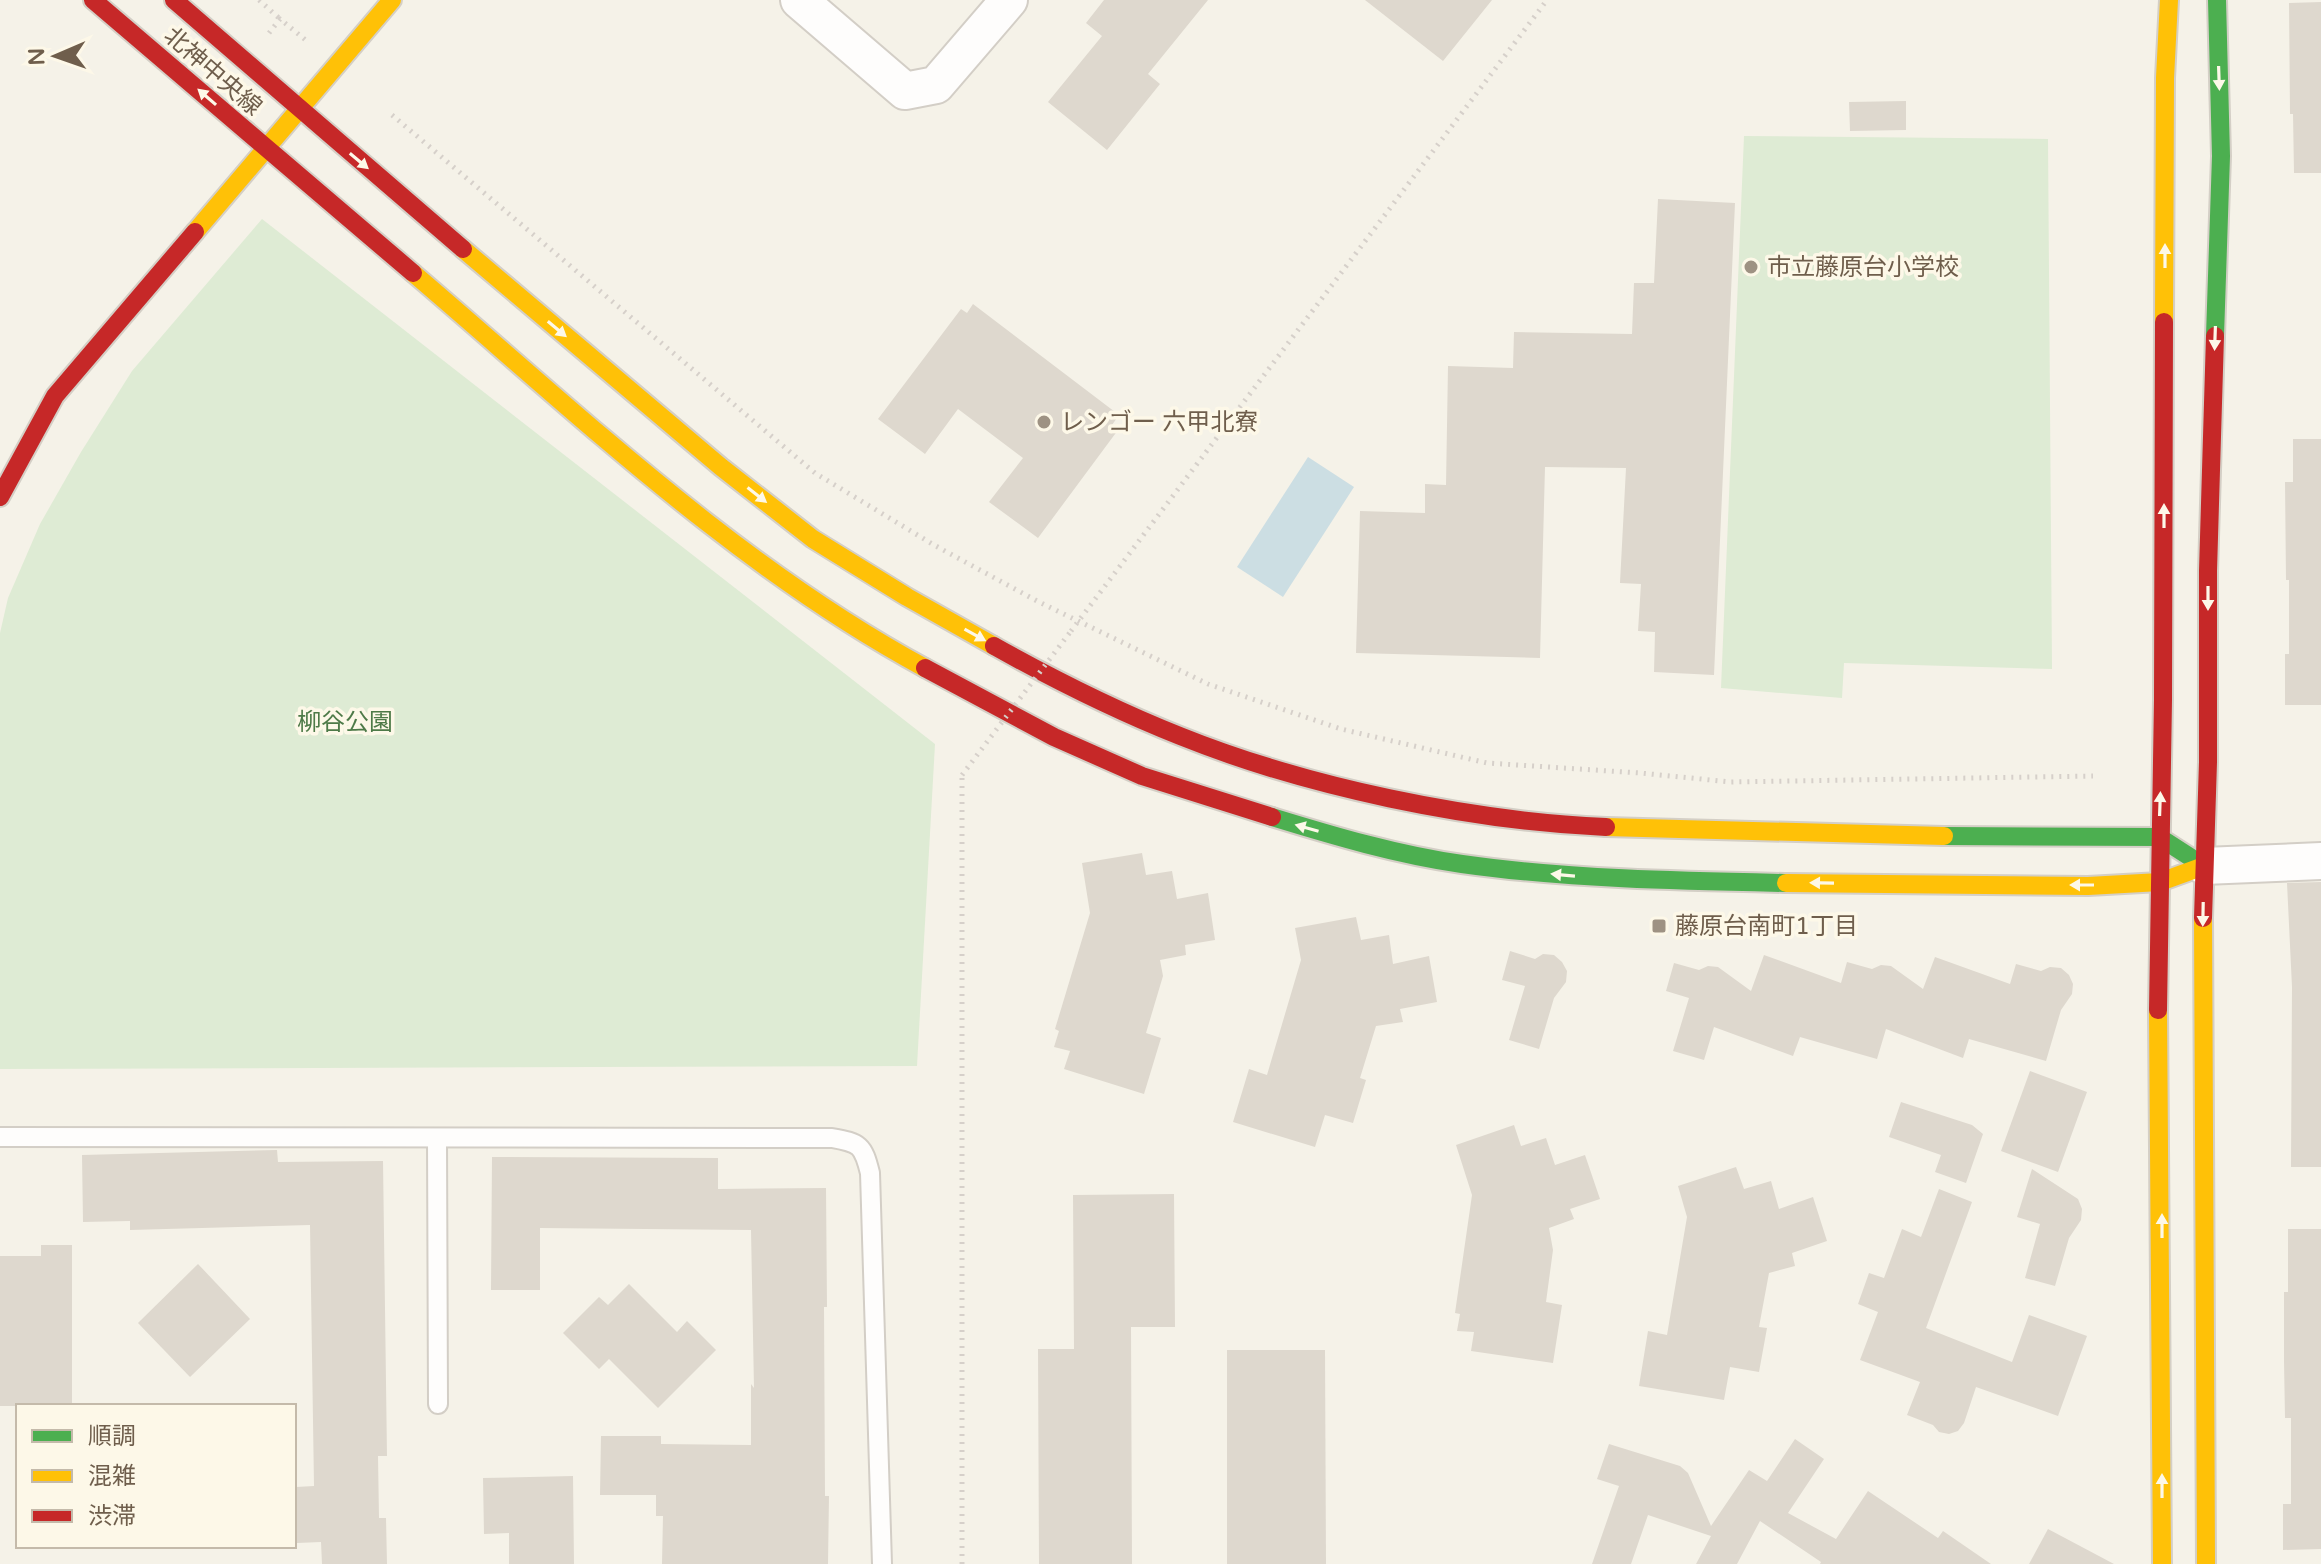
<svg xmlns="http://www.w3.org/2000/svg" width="2321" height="1564" font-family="'Varela Round','Noto Sans JP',sans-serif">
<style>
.green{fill:#deebd4}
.water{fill:#ccdee3}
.building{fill:#ded8ce}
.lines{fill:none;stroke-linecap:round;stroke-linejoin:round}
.lane-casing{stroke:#d3cec6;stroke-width:22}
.street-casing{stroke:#d3cec6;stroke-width:40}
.fast-casing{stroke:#d4cfc6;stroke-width:22}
.slow-casing{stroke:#d4cfc6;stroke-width:22}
.jam-casing{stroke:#d4cfc6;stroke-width:22}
.path{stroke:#d6d0ca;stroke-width:5;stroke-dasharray:2 6;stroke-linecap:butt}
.lane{stroke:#fefdfc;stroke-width:18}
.street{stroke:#fefdfc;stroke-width:36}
.fast{stroke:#4caf50;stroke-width:18}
.slow{stroke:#ffc107;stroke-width:18}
.jam{stroke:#c62828;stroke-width:18}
.path-bridge{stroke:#d6d0ca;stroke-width:5;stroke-dasharray:2 6;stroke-linecap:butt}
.oneway{fill:#fdf8e8}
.poi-dot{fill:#9e9283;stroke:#fdf8e8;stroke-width:3}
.labels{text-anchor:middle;stroke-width:7;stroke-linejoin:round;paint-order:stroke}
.street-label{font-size:24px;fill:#6f5e4c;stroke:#fdf8e8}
.poi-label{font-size:24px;fill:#6f5e4c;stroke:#fdf8e8;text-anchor:start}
.park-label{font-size:24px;fill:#4e7a48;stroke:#fdf8e8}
</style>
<rect width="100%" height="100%" fill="#f5f2e8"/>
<!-- green -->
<g class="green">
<path d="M1744,136L2048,139L2052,669L1844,663L1842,698L1721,688Z"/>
<path d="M262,219L935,744L917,1066L0,1069V633L8,598L40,524L81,452L132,371Z"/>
</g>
<!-- water -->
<path class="water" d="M1308,457L1354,487L1283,597L1237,567Z"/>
<!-- building -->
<g class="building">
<path d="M1104,0H1208L1148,74L1160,84L1107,150L1048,102L1102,36L1086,23Z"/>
<path d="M1365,0H1492L1443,61Z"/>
<path d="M2321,2V173H2294L2293,114H2290L2289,3Z"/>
<path d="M1906,101V130L1850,131L1849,102Z"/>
<path d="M1658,199L1735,203L1714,675L1654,672L1655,632L1638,631L1641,584L1620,583L1626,468L1545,467L1540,658L1356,653L1360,511L1425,513V484L1446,485L1448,366L1513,368L1514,332L1632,334L1634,283H1654Z"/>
<path d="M973,304L1119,415L1112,425L1118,430L1038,538L989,502L1023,458L958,409L925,454L878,419L961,309L967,313Z"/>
<path d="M2293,439H2321V705H2285V654H2289V580H2286L2285,482H2293Z"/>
<path d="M1142,853L1146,875L1172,871L1177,899L1208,893L1215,940L1185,945L1186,955L1160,960L1163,976L1146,1033L1161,1038L1144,1094L1064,1069L1070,1051L1054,1047L1059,1031L1055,1029L1090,913L1082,863Z"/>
<path d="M2321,882V1167H2291L2292,987L2287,883Z"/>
<path d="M1356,917L1361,940L1389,935L1393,964L1429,956L1437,1002L1400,1009L1403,1022L1376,1026L1360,1078L1366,1080L1353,1123L1325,1115L1315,1147L1233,1122L1249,1069L1267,1075L1301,960L1295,928Z"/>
<path d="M1510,951L1535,959L1543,954L1554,955L1562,962L1567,971L1566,982L1554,998L1539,1049L1509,1040L1525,986L1502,980Z"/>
<path d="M1764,955L1841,983L1847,962L1872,969L1881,965L1891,966L1923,989L1935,957L2010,984L2016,964L2041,971L2050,967L2061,968L2069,975L2073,984L2072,994L2061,1010L2046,1061L1969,1039L1963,1058L1886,1029L1877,1059L1800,1037L1793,1056L1714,1027L1704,1060L1673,1051L1689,998L1666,991L1674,963L1699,970L1708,966L1718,967L1751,991Z"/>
<path d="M2030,1071L2087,1092L2058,1172L2001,1151Z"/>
<path d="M1901,1102L1972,1125L1983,1134L1966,1183L1935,1172L1941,1155L1889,1137Z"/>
<path d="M1514,1125L1521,1146L1546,1138L1555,1165L1585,1155L1600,1199L1570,1209L1574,1219L1549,1228L1553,1250L1546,1302L1562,1305L1553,1363L1471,1351L1474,1332L1457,1331L1460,1314L1455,1313L1472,1195L1456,1145Z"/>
<path d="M277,1150L278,1162L383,1161L387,1456H378L379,1518H386L387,1564H322L321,1542L297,1543L296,1487L314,1486L310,1225L130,1230V1221L83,1222L82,1155Z"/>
<path d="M492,1157L718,1158V1189L826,1188L827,1307H824L825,1496H829L828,1564H662L663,1516H656V1495H600L601,1436H661V1444L751,1445V1384L754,1388L751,1230L540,1228V1290H491Z"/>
<path d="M1736,1167L1744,1189L1771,1181L1779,1209L1813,1197L1827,1241L1792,1253L1795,1266L1769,1273L1759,1327L1767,1328L1759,1372L1730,1367L1724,1400L1639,1386L1648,1331L1667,1335L1687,1217L1678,1186Z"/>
<path d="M2032,1169L2078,1199L2082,1209L2081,1220L2069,1238L2055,1286L2025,1278L2040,1224L2017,1217Z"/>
<path d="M1939,1189L1972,1202L1926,1328L2012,1362L2029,1315L2087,1336L2058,1416L1976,1387L1964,1423L1958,1431L1949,1434L1939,1432L1933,1425L1907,1415L1920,1382L1860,1360L1878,1312L1858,1304L1869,1273L1884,1278L1902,1229L1921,1237Z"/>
<path d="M1174,1194L1175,1327H1131L1132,1564H1039L1038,1349H1074L1073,1195Z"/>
<path d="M2288,1229H2321V1549L2283,1550V1504H2291V1418H2285L2284,1361V1292H2288Z"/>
<path d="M41,1245H72V1406H0V1256H41Z"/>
<path d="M198,1264L250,1319L190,1377L138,1323Z"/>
<path d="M629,1284L677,1332L687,1321L716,1350L658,1408L609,1359L599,1369L563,1333L599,1297L608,1305Z"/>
<path d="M1227,1350H1325L1326,1564H1227Z"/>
<path d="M1795,1439L1824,1459L1788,1513L1836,1539L1868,1491L1938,1538L1943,1531L1991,1564H1820L1821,1562L1760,1521L1737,1564H1696L1711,1536L1648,1515L1631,1564H1592L1619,1486L1597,1479L1609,1444L1680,1466L1688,1473L1711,1526L1749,1470L1767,1481Z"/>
<path d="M573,1476L574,1564H509V1533L484,1534L483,1478Z"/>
<path d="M2048,1529L2114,1564H2029Z"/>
</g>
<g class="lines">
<!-- lane casing -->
<g class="lane-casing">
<g id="lane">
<path d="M0,1137L832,1138C860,1143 863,1145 870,1173L882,1564"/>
<path d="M437,1138L438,1404"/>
</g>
</g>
<!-- street casing -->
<g class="street-casing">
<g id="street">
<path d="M799,0L905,91L936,85L1009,0"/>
<path d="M2204,866L2321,861"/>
</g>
</g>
<!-- fast casing -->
<g class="fast-casing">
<g id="fast">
<path d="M2215,336L2221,156L2217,0"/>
<path d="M1272,817C1334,836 1398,855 1462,864C1569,879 1679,881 1786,883"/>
<path d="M1944,836L2159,837L2204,866"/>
</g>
</g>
<!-- slow casing -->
<g class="slow-casing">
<g id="slow">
<path d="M195,232L392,0"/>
<path d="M463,249L721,467L813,539L907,597L994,646"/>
<path d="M413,273C576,412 735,565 925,668"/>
<path d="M2164,322L2165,78L2169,0"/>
<path d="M1606,827L1944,836"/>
<path d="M1786,883L2088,886L2160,882L2204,866"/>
<path d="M2203,918L2206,1564"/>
<path d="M2158,1010L2162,1564"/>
</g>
</g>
<!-- jam casing -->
<g class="jam-casing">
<g id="jam">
<path d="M93,0L413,273"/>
<path d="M174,0L463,249"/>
<path d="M0,497L55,396L195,232"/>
<path d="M994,646C1053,679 1117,711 1180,736C1307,787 1470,821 1606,827"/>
<path d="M925,668L1054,737L1142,776L1272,817"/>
<path d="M2203,918L2208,762V571L2215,336"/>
<path d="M2158,1010L2163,700L2164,322"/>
</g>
</g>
<!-- path -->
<g class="path">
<path d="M259,0L280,19"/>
<path d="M269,33L280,19L308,42"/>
<path d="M392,115L815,473L934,545L1037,601L1208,684L1341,729L1487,763L1640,773L1731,782L2093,776"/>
<path d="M1071,631L1547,0"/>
<path d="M962,1564V775"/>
</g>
<!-- lane -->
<use href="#lane" class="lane"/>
<!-- street -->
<use href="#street" class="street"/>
<!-- fast -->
<use href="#fast" class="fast"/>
<!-- slow -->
<use href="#slow" class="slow"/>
<!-- jam -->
<use href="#jam" class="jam"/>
<!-- path-bridge -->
<path class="path-bridge" d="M962,775L1071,631"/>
</g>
<!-- one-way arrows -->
<defs><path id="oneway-solid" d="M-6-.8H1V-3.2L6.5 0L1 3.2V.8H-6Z" transform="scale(2)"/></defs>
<g class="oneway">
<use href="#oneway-solid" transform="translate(2219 78) rotate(88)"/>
<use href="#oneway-solid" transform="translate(207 97) rotate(-139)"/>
<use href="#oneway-solid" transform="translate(359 161) rotate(40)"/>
<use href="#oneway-solid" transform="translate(2165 256) rotate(-90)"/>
<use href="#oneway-solid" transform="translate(557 329) rotate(40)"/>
<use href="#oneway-solid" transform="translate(2215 338) rotate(92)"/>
<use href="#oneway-solid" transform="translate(757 495) rotate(38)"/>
<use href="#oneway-solid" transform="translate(2164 516) rotate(-90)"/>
<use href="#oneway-solid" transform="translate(2208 598) rotate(90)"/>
<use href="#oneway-solid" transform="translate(975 635) rotate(29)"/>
<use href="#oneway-solid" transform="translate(2160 804) rotate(-88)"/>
<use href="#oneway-solid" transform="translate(1307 828) rotate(-164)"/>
<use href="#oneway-solid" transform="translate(1563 875) rotate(-175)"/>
<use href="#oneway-solid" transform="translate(1822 883) rotate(-179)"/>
<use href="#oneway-solid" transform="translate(2082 885) rotate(180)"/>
<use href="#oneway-solid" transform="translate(2203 914) rotate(91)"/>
<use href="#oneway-solid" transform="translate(2162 1226) rotate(-90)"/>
<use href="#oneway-solid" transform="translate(2162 1486) rotate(-90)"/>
</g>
<!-- markers -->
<g class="poi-dot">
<circle cx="1751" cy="267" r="8"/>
<circle cx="1044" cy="422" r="8"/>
<rect x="1651" y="918" width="16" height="16" rx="4"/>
</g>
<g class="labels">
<!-- street labels -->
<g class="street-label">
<text transform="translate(213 71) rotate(41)" y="8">北神中央線</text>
</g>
<!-- poi labels -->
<g class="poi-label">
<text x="1767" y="275">市立藤原台小学校</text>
<text x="1060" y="430">レンゴー 六甲北寮</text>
<text x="1675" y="934">藤原台南町1丁目</text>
</g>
<!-- park labels -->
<g class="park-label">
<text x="345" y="730">柳谷公園</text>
</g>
</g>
<!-- legend -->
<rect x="16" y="1404" width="280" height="144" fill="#fdf8e8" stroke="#c4baaa" stroke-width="2"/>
<rect x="32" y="1430" width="40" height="12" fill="#4caf50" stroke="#c4baaa" stroke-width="2"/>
<text x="88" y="1444" font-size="24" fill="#6f5e4c">順調</text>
<rect x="32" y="1470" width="40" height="12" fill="#ffc107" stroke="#c4baaa" stroke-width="2"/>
<text x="88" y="1484" font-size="24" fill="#6f5e4c">混雑</text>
<rect x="32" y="1510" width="40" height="12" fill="#c62828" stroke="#c4baaa" stroke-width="2"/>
<text x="88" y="1524" font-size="24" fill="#6f5e4c">渋滞</text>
<!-- north arrow -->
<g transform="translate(56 56) rotate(268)" stroke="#fdf8e8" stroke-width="6" paint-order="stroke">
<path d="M0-6L14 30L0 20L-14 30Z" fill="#6f5e4c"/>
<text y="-12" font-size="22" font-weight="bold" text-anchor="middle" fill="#6f5e4c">N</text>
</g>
</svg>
